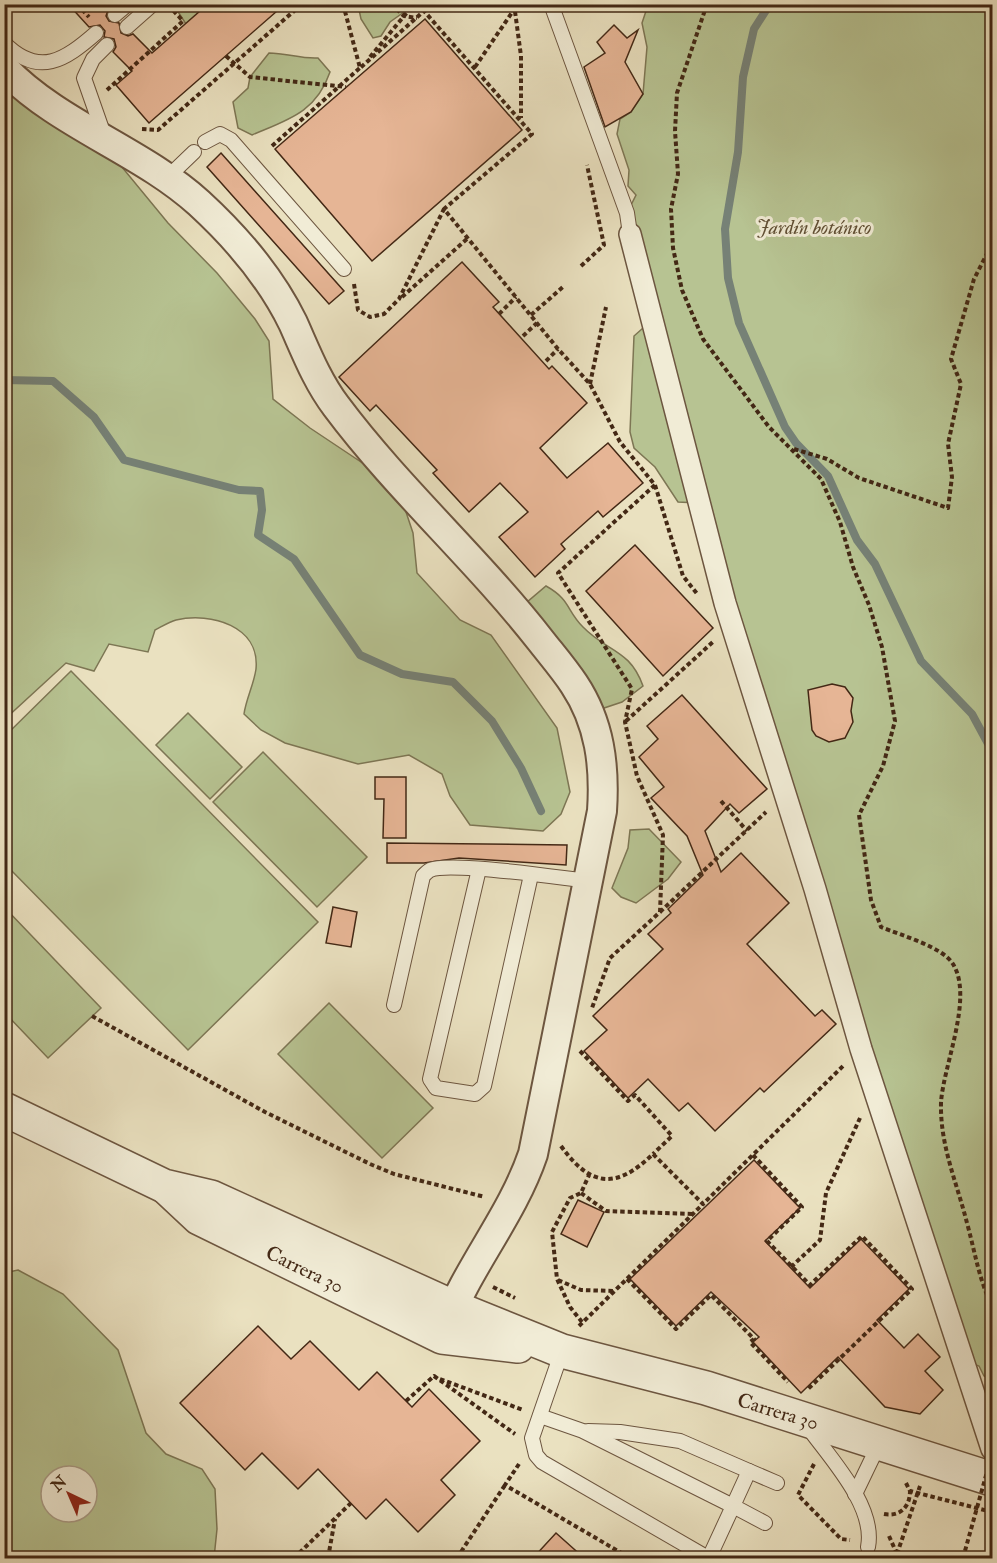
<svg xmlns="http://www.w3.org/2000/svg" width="997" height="1563" font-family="'IM FELL Double Pica',serif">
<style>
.green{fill:#b7c392;stroke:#7d7654;stroke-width:1.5;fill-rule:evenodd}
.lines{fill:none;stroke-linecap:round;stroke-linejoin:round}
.stream{stroke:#768176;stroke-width:8}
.building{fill:#e6b595;stroke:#432815;stroke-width:1.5}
.service-casing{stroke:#6d5640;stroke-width:16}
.pedestrian-casing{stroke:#6d5640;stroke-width:24}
.minor-casing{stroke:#6d5640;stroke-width:32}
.tertiary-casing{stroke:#6d5640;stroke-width:36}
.path{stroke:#432815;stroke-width:4;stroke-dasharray:4.5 3;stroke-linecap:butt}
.service{stroke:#f1ecd6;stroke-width:14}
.pedestrian{stroke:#f1ecd6;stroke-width:21}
.minor{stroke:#f1ecd6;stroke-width:28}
.tertiary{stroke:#f1ecd6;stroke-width:33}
.path-bridge{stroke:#432815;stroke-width:4;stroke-dasharray:4.5 3;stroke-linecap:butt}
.labels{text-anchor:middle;stroke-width:6;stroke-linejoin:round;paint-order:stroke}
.park-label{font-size:20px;font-style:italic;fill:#604f34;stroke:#f1ecd6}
.street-label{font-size:20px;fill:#432815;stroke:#f1ecd6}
</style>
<rect width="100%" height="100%" fill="#eae1c0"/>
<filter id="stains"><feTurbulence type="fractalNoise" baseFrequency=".00333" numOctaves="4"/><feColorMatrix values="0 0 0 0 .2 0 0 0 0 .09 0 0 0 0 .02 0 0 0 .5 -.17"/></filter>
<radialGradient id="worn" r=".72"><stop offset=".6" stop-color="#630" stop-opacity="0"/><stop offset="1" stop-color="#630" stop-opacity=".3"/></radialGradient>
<!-- green -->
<g class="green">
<path d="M173,4L208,5L186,24Z"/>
<path d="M358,5V4L414,5L390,22L381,36L373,38L361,19Z"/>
<path d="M648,5H992V1380L984,1376L979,1366L963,1360L698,503L678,502L655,467L634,448L630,432L634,336L652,320L627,213L636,195L628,186L629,170L617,134L620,119L631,112L643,94L647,47L642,23Z"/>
<path d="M269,53C286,53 301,59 318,58L330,72C316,113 287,120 252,135L238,128L233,102L248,88L250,77Z"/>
<path d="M5,86L117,161L168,223L217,273L255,319L269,341L273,399L310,428L364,464L401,497L413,533L417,573L460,620L491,635L557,728L570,792L561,814L543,831L470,825L450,796L442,774L409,755L358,764L285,743L261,730L244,714C246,699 254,684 256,669C260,626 211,612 176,620C169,622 161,627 155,630L148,652L109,644L94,671L66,663L5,719Z"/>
<path d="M546,586C571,600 566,610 583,627C607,652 630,649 643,686L622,702L601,709L526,603Z"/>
<path d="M71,671L318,922L188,1050L5,864V736Z"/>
<path d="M188,713L242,767L210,799L156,745Z"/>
<path d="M263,752L367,857L317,907L213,802Z"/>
<path d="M649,829L681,862L668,879L636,903L621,897L612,888L628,848L630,830Z"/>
<path d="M5,908L101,1008L48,1058L5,1013Z"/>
<path d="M329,1003L433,1108L382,1158L278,1054Z"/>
<path d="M18,1270L63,1294L118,1350L146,1433L166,1454L202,1469L215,1489L217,1529L214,1558H5L4,1273ZM51,1476H87V1512H51Z"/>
</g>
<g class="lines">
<!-- stream -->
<g class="stream">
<path d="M770,4L754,29L743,77L738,152L725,229L728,278L739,323L785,427L796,443L828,476L857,540L875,564L921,661L972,714L992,751"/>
<path d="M4,380L53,381L94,417L124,460L239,490L260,491L262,510L258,535L294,559L360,655L402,674L453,682L492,721L521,768L541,811"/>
</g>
</g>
<!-- building -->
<g class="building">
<path d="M68,4H105L109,8L106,16L109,21L119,23L121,33L128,36L133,34L152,53L208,4H285L149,123L116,85L132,71L113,52L116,47L114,39L104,37L105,31L100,25L89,27Z"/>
<path d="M425,19L522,130L372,261L275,149Z"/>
<path d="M614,25L627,38L638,30L625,62L643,94L631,112L605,127L584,67L605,53L597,42Z"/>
<path d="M221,153L344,291L329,304L207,167Z"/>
<path d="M462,262L499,302L493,307L549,369L552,366L587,403L540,448L567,478L608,443L643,483L603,517L598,511L561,544L565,549L535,577L499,537L528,512L500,483L469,512L433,473L437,470L376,405L370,411L339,377Z"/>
<path d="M635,545L713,628L663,676L586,591Z"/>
<path d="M832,684L845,687L853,698L851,711L853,722L845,738L829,742L816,736L812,730L808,690Z"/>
<path d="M682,695L767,789L739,813L730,804L705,831L721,872L741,853L789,903L747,944L815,1016L822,1010L836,1024L764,1092L760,1088L715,1131L688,1103L679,1111L648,1079L628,1098L584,1051L607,1030L593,1016L663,949L648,934L671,913L668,909L703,875L687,836L651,798L664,787L639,757L658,739L647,726Z"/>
<path d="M375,777H406V838H383L384,799H375Z"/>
<path d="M387,843L567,845L566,865L459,858L424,863H387Z"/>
<path d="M333,907L357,912L351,947L326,943Z"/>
<path d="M754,1160L800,1208L765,1241L810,1288L861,1239L909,1289L877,1320L904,1348L918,1334L940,1357L925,1371L943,1390L920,1414L885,1407L838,1357L801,1393L753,1342L759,1337L711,1292L676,1326L630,1279Z"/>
<path d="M578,1200L604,1212L587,1247L561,1234Z"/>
<path d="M258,1326L291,1359L310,1341L359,1390L377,1372L412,1407L429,1389L480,1441L441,1480L455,1495L418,1532L386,1499L366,1519L318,1469L298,1489L262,1453L245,1470L180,1403Z"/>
<path d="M556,1533L584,1558H533Z"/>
</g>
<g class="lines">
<!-- service casing -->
<g class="service-casing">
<g id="service">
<path d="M551,4L627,213L630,234"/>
<path d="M115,15L128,4"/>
<path d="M127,27L153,4"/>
<path d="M4,43C39,78 65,60 96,33"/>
<path d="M104,135L84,78L93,59L107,45"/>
<path d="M205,142L220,134L231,140L344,269"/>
<path d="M168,177L194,152"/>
<path d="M479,869L430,1079L436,1088L475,1094L484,1086L531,875"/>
<path d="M394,1005L423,876C425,874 428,871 430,870C450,861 561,878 589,881"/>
<path d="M562,1351L532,1438L536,1455L542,1462L708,1558"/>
<path d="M540,1416L583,1431L733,1506L709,1558"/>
<path d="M807,1426C830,1458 876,1506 868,1547"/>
<path d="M588,1431L620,1432L680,1441L749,1471L733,1506L765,1523"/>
<path d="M749,1471L777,1483"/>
<path d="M855,1494L880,1442"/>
</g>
</g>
<!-- pedestrian casing -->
<g class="pedestrian-casing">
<path id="pedestrian" d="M630,234L725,603L815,889L861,1049L992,1449"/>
</g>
<!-- minor casing -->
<g class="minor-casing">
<path id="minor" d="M4,68C57,124 142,151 199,203C236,237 271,278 293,323C306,352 317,381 336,406C398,489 477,559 541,641C552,655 564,669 574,684C600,723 605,766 602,811L533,1154C512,1216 468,1266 445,1327"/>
</g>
<!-- tertiary casing -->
<g class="tertiary-casing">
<g id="tertiary">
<path d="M4,1109L164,1186L211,1197L453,1307L562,1351L706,1388L992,1479"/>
<path d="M168,1189L199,1218L442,1337L518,1346"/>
</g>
</g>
<!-- path -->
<g class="path">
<path d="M77,4L89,17"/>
<path d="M343,4L360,68L424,11L532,134L444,209L558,349L590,384L620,442L655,485L558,573L632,689L625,722L637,776L663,835L660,912L610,958L592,1008"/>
<path d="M391,4L404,16L417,18"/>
<path d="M514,4L521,56V118"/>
<path d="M707,4L677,93L675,131L678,174L671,209L673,248L682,290L703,339L769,427L821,479L840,522L853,567L869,605L882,647L895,721L883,766L859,815L871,900L881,927C900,935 943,947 953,964C974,998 943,1066 941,1103C940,1146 957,1183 967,1223C975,1252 979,1280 992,1306"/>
<path d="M424,11L426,4"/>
<path d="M226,56L250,77L346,87"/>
<path d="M370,57L414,4"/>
<path d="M475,67L513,11"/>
<path d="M107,90L183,21L170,7"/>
<path d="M142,129L158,130L302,4"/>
<path d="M272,146L361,67"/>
<path d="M581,266L604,245L587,165"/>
<path d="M354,284L358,310L370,317L384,314L399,299L444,209"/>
<path d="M402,297L468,238"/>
<path d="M499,314L516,297"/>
<path d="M531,315L564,286"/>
<path d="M523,336L537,323"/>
<path d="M546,361L558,349"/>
<path d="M590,384L606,307"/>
<path d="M794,449L827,459L859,478L948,508L952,477L948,444L961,384L951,359L974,279L992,244"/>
<path d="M655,485L683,576L698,595"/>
<path d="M626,721L714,641"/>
<path d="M721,801L747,831"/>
<path d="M660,912L766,812"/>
<path d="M92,1016L265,1112L370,1164L394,1174L485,1197"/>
<path d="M580,1051L628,1101L635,1095L672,1136L653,1154"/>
<path d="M561,1146C591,1188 617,1189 653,1154L703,1204L843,1066"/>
<path d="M753,1155L802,1207L767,1241L810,1285L862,1236L912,1289L808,1389"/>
<path d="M581,1193L606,1211L692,1214"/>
<path d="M791,1267L820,1240L826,1193L860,1118"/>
<path d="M627,1279L676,1329L711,1295L754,1339L750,1342L788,1382"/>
<path d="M558,1280L581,1290L614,1291"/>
<path d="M493,1287L515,1298"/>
<path d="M582,1322L570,1307L557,1279L552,1232L570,1198L581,1193L589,1175"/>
<path d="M579,1326L703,1204"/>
<path d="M440,1379L523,1410"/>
<path d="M406,1401L434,1376L515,1434"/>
<path d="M519,1464L505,1485L630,1558"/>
<path d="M814,1464L798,1495L841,1539L850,1540"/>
<path d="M906,1483L910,1491L992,1512"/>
<path d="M884,1514C900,1517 910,1507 910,1491"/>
<path d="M889,1536L897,1554"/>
<path d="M897,1554L920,1486"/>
<path d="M294,1558L351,1503"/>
<path d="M328,1558L335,1519"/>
<path d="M457,1558L505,1485"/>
</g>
<!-- service -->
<use href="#service" class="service"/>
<!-- pedestrian -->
<use href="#pedestrian" class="pedestrian"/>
<!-- minor -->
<use href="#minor" class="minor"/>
<!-- tertiary -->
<use href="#tertiary" class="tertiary"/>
<!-- path-bridge -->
<path class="path-bridge" d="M963,1558L992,1454"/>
</g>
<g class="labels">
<!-- park labels -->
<g class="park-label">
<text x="814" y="234">Jardín botánico</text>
</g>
<!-- street labels -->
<g class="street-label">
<text transform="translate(305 1269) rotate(26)" y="7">Carrera 30</text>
<text transform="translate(778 1411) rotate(17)" y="7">Carrera 30</text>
</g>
</g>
<!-- margin -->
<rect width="997" height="1563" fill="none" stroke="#eae1c0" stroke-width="24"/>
<rect x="6" y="6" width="985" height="1551" fill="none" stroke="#432815" stroke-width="3"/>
<rect x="12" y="12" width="973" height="1539" fill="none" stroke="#432815" stroke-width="1.5"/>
<!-- north arrow -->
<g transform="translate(69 1494) rotate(316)"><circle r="28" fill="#f1ecd6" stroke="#ab9e89" stroke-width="1.5"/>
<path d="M0-4.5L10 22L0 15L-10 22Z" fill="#8f2418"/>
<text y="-9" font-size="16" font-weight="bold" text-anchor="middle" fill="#432815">N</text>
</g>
<rect width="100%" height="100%" filter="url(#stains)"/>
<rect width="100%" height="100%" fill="url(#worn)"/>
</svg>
